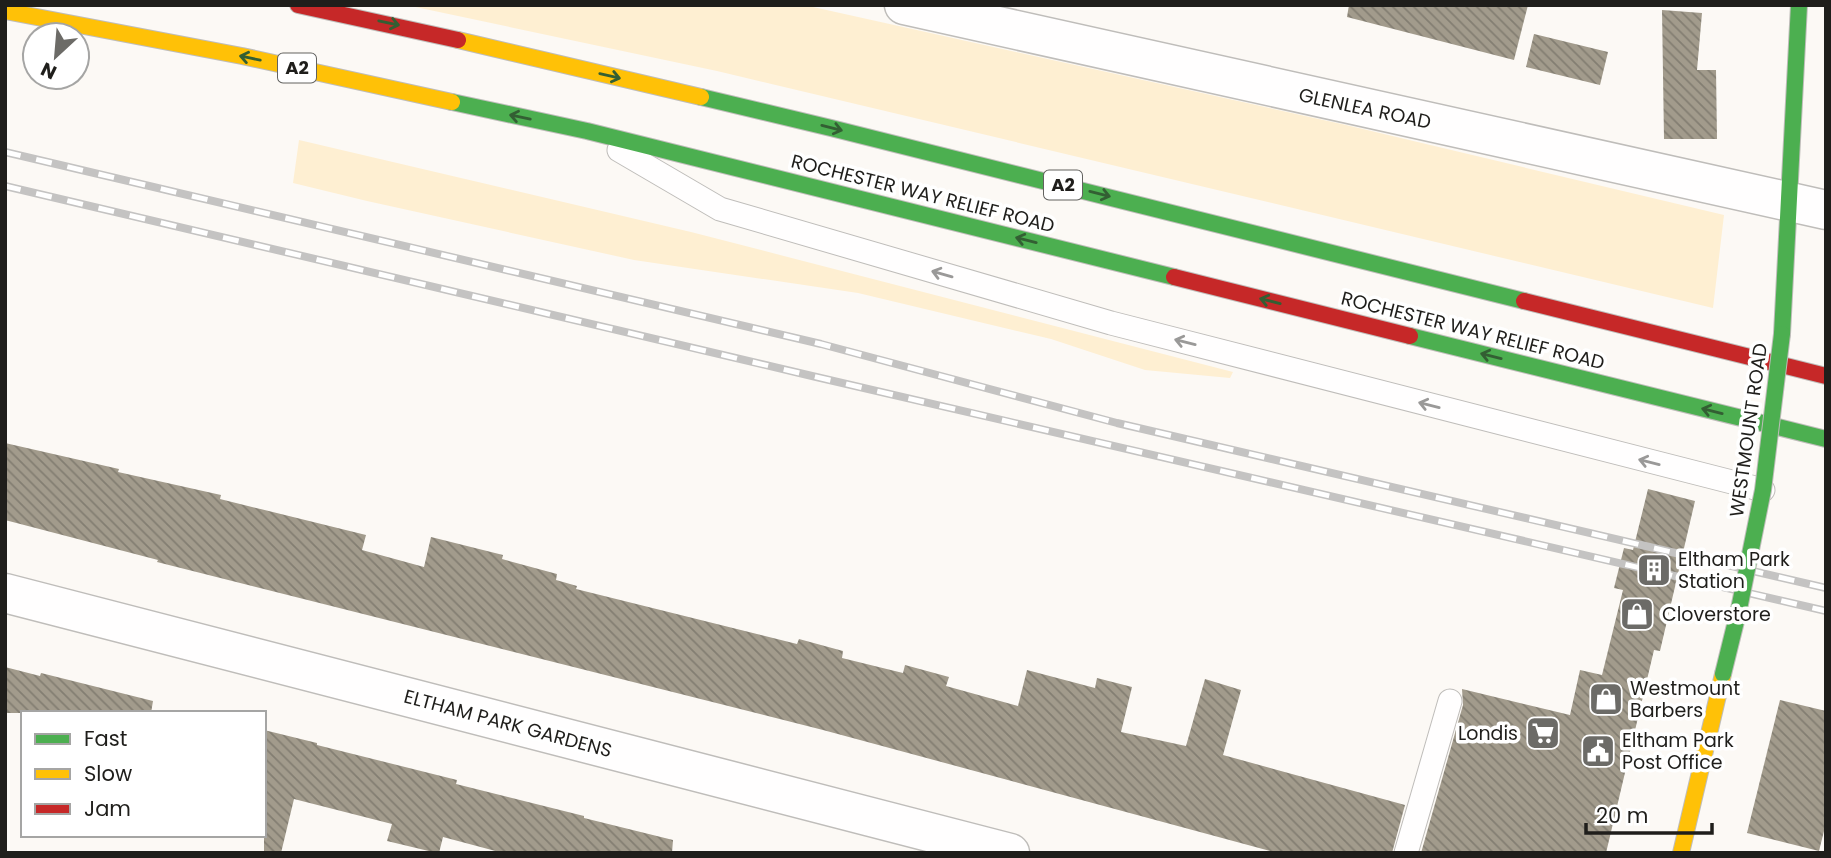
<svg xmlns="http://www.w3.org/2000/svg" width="1831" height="858" font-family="Poppins,sans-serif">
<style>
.grass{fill:#feefd2}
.building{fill:url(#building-back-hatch)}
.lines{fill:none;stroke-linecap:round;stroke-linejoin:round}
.lane-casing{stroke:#bfbdba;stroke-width:25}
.street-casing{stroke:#bfbdba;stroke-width:41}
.fast-casing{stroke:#bfbdba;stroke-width:18}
.slow-casing{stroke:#bfbdba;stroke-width:18}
.jam-casing{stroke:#bfbdba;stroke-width:18}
.lane{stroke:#fffefe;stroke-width:23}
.street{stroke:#fffefe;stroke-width:38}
.fast{stroke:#4caf50;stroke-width:16}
.slow{stroke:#ffc107;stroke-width:16}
.jam{stroke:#c62828;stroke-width:16}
.rail-casing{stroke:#c4c3c2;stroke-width:8}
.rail{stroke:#fff;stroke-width:5;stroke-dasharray:16;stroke-linecap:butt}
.fast-bridge-casing{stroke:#bfbdba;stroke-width:18;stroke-linecap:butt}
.fast-bridge{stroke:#4caf50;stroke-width:16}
.oneway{stroke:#335f33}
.oneway2{stroke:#9a9998}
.labels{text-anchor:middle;stroke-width:7;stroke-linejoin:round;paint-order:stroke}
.shield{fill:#fff;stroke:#62625f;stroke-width:2}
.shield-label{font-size:18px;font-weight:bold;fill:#1f1e1b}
.street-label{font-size:19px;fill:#1f1e1b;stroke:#fff}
.poi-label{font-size:19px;fill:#1f1e1b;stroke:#fff;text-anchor:start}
</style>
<defs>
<pattern id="building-back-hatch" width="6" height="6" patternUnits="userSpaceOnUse" patternTransform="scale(1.75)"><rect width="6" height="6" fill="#a29b8c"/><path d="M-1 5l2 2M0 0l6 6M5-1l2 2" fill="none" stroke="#837e72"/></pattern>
</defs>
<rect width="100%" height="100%" fill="#fcf9f5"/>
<!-- grass -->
<g class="grass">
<path d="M406,5H804L1346,125L1724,215L1713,308L717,71Z"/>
<path d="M299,140L691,232L1233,372L1230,378L1145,370L1051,339L858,293L634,260L367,201L293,183Z"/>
</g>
<!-- building -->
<g class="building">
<path d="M1349,5H1528L1514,60L1347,17Z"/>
<path d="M1662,10L1702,13L1697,70H1716L1717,139H1664Z"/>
<path d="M1534,34L1608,52L1600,85L1526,67Z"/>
<path d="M5,443L119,469L118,472L221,495L220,499L366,535L362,550L424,567L431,537L503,555L502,559L557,574L556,580L577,586L576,589L797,644L799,639L843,651L842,658L903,673L905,665L949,677L946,686L1018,706L1027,670L1095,688L1097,678L1132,687L1121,732L1186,746L1205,679L1241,690L1223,755L1405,805L1392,853H1278L823,730L157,562L158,560L5,520Z"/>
<path d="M1648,489L1695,501L1660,651L1654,650L1606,853H1421L1463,705L1462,689L1570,715L1580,670L1602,675L1623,590L1614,588L1624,548L1633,550Z"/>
<path d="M5,667L40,676L41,673L153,701L151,713H5Z"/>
<path d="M1780,700L1826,711V823L1819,851L1747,833Z"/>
<path d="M264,730L317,743V745L457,780L456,784L584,816V818L673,840L672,853H503L443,837L439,853H437L387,841L392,824L294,799L281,853H264Z"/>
</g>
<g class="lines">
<!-- lane casing -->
<g class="lane-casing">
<g id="lane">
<path d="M619,150L720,209L1111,323L1763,490"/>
<path d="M1406,853L1450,701"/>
</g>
</g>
<!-- street casing -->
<g class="street-casing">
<g id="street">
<path d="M904,5L1826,210"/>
<path d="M5,593L1010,853"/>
</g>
</g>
<!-- fast casing -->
<g class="fast-casing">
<g id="fast">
<path d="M701,97L831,128L1524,301"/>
<path d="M452,102L587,131L1174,277"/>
<path d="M1782,334L1799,5"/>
<path d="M1410,336L1826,439"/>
</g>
</g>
<!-- slow casing -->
<g class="slow-casing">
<g id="slow">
<path d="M5,11L242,56L452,102"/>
<path d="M458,40L701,97"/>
<path d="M1681,853L1723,674"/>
</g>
</g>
<!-- jam casing -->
<g class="jam-casing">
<g id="jam">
<path d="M298,5L458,40"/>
<path d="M1174,277L1410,336"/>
<path d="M1524,301L1826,376"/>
</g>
</g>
<!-- lane -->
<use href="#lane" class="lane"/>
<!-- street -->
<use href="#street" class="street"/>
<!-- fast -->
<use href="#fast" class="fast"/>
<!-- slow -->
<use href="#slow" class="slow"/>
<!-- jam -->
<use href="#jam" class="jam"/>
<!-- rail casing -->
<g class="rail-casing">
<g id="rail">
<path d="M5,152L821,344L1117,423L1826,588"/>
<path d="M5,186L812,376L1826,611"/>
</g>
</g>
<!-- rail -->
<use href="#rail" class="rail"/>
<!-- fast-bridge casing -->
<g class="fast-bridge-casing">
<path id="fast-bridge" d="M1723,674L1739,609L1763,490L1782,334"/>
</g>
<!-- fast-bridge -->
<use href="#fast-bridge" class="fast-bridge"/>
</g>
<!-- one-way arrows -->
<defs><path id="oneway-shaft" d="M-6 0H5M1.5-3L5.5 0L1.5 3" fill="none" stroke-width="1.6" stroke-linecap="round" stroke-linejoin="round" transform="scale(1.75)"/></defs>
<g class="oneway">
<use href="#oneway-shaft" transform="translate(389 23) rotate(12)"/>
<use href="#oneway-shaft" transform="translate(250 58) rotate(-168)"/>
<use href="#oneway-shaft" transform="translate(610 76) rotate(13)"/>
<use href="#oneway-shaft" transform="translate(520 117) rotate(-168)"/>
<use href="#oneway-shaft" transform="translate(832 128) rotate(14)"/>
<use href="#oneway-shaft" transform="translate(1100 194) rotate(14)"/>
<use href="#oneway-shaft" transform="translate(1026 240) rotate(-166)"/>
<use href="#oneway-shaft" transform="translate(1270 301) rotate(-166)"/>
<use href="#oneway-shaft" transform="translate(1491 356) rotate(-166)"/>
<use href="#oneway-shaft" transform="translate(1712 411) rotate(-166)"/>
</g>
<g class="oneway2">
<use href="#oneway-shaft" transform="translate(942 274) rotate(-164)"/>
<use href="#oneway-shaft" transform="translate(1185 342) rotate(-166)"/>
<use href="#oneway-shaft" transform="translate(1429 405) rotate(-166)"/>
<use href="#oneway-shaft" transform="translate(1649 462) rotate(-166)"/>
</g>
<!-- icons -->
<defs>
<g id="building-square" transform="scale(1.75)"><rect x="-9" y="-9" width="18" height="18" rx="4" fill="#6c6b67" stroke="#fff"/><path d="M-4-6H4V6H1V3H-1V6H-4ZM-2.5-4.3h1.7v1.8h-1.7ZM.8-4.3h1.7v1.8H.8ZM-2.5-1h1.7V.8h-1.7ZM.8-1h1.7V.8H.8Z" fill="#fff"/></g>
<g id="shop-square" transform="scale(1.75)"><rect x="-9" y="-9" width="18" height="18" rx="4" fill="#6c6b67" stroke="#fff"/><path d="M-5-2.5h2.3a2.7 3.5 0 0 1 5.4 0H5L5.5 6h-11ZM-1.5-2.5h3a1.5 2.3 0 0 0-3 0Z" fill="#fff"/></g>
<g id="supermarket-square" transform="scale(1.75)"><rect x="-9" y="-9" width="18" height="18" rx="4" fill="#6c6b67" stroke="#fff"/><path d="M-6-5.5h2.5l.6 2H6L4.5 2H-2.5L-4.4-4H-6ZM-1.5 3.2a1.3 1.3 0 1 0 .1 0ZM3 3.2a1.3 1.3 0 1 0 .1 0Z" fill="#fff"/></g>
<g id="civic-square" transform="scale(1.75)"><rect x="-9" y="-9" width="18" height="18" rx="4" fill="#6c6b67" stroke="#fff"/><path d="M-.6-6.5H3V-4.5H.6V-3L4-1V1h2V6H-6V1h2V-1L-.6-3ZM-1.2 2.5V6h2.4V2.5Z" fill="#fff"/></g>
</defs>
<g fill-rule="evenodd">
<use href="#building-square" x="1654" y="570"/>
<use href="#shop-square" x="1637" y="614"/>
<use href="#shop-square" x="1606" y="699"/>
<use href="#supermarket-square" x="1543" y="733"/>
<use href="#civic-square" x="1598" y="751"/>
</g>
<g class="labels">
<!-- shield labels -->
<g class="shield">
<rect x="278" y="53.5" width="38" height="29" rx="5"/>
<rect x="1044" y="170.5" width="38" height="29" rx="5"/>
</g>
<g class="shield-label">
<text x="297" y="74">A2</text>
<text x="1063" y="191">A2</text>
</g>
<!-- street labels -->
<g class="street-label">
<text transform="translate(1365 108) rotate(12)" y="7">GLENLEA ROAD</text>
<text transform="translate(923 193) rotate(14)" y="7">ROCHESTER WAY RELIEF ROAD</text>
<text transform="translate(1473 330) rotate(14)" y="7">ROCHESTER WAY RELIEF ROAD</text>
<text transform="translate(1748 430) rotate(-82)" y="7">WESTMOUNT ROAD</text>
<text transform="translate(508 723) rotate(15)" y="7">ELTHAM PARK GARDENS</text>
</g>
<!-- poi labels -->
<g class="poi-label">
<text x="1678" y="566">Eltham Park<tspan x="1678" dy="22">Station</tspan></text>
<text x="1662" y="621">Cloverstore</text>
<text x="1630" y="695">Westmount<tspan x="1630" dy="22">Barbers</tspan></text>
<text x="1518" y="740" text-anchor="end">Londis</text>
<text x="1622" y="747">Eltham Park<tspan x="1622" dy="22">Post Office</tspan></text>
</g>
</g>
<!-- border -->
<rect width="1831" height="858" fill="none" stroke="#1f1e1b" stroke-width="14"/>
<!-- legend -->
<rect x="21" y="711" width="245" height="126" fill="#ffffff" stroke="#a5a5a4" stroke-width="2"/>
<rect x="35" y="734" width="35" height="10" fill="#4caf50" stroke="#a5a5a4" stroke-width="2"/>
<text x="84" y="746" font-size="21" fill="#1f1e1b">Fast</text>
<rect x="35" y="769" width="35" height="10" fill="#ffc107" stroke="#a5a5a4" stroke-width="2"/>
<text x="84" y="781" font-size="21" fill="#1f1e1b">Slow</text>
<rect x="35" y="804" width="35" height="10" fill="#c62828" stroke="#a5a5a4" stroke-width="2"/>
<text x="84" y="816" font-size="21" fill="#1f1e1b">Jam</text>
<!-- north arrow -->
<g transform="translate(56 56) rotate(206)"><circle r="33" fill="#ffffff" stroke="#a5a5a4" stroke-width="2"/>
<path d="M0-5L12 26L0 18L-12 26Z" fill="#6c6b67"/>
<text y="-10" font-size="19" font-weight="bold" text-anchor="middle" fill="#1f1e1b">N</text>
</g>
<!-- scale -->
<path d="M1586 823v10h126v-10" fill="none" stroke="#1f1e1b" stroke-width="3.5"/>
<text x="1596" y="823" font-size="21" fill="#1f1e1b" stroke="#ffffff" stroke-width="5" paint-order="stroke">20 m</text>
</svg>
